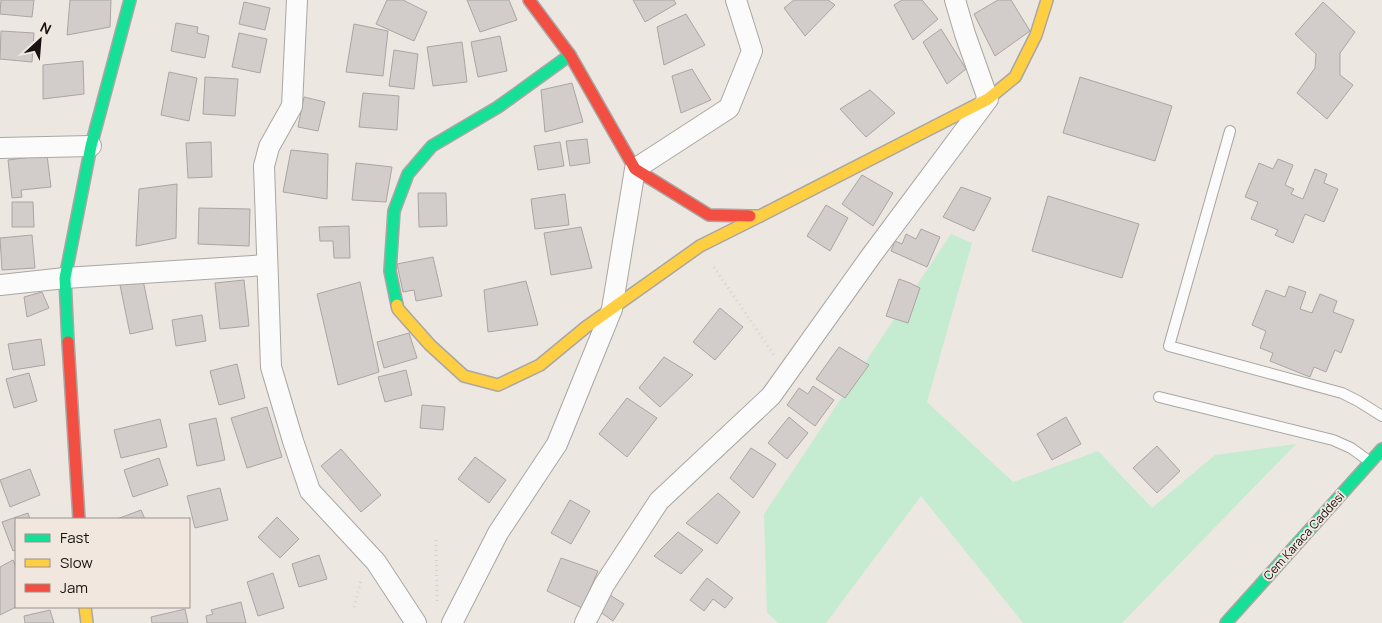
<svg xmlns="http://www.w3.org/2000/svg" width="1382" height="623" font-family="Manrope,sans-serif">
<style>
.green{fill:#c5ebd1}
.building{fill:#d2cdca;stroke:#aaa5a3}
.lines{fill:none;stroke-linecap:round;stroke-linejoin:round}
.lane-casing{stroke:#aaa6a2;stroke-width:12}
.street-casing{stroke:#aaa6a2;stroke-width:22}
.fast-casing{stroke:#aaa6a2;stroke-width:14}
.slow-casing{stroke:#aaa6a2;stroke-width:14}
.jam-casing{stroke:#aaa6a2;stroke-width:14}
.path{stroke:#d4d3d2;stroke-width:3;stroke-dasharray:1 4;stroke-linecap:butt}
.lane{stroke:#fcfbfb;stroke-width:10}
.street{stroke:#fcfbfb;stroke-width:20}
.fast{stroke:#16e098;stroke-width:11}
.slow{stroke:#ffcf43;stroke-width:11}
.jam{stroke:#f24e42;stroke-width:11}
.labels{text-anchor:middle;stroke-width:4;stroke-linejoin:round;paint-order:stroke}
.street-label{font-size:12px;fill:#161310;stroke:#f1e7de}
</style>
<rect width="100%" height="100%" fill="#ede7e2"/>
<!-- green -->
<path class="green" d="M951,234L972,243L927,402L1013,482L1098,451L1152,508L1215,455L1296,444L1122,623H1023L921,496L826,623H779L767,613L764,514Z"/>
<!-- building -->
<g class="building">
<path d="M1,0H34L32,17L0,14Z"/>
<path d="M70,0H111L110,27L67,35Z"/>
<path d="M387,0H403L427,12L414,41L376,24Z"/>
<path d="M467,0H509L517,20L480,32Z"/>
<path d="M633,0H674L676,4L645,22Z"/>
<path d="M794,0H828L835,5L805,36L784,8Z"/>
<path d="M902,0H922L938,19L913,40L894,5Z"/>
<path d="M998,0H1011L1030,31L995,56L974,14Z"/>
<path d="M244,2L270,8L265,30L239,24Z"/>
<path d="M1323,2L1355,32L1340,53V75L1353,85L1327,119L1297,93L1315,68L1316,54L1295,34Z"/>
<path d="M686,14L705,45L664,65L657,27Z"/>
<path d="M176,23L198,27L197,33L209,36L205,58L171,51Z"/>
<path d="M354,24L388,31L383,76L346,72Z"/>
<path d="M941,29L966,69L947,84L923,42Z"/>
<path d="M1,31L34,33L32,62L0,59Z"/>
<path d="M239,33L267,39L260,73L232,67Z"/>
<path d="M500,36L507,71L478,77L471,42Z"/>
<path d="M462,42L467,82L433,86L427,47Z"/>
<path d="M394,50L418,54L414,89L389,86Z"/>
<path d="M83,61L84,94L43,99V65Z"/>
<path d="M692,69L711,100L681,113L672,76Z"/>
<path d="M169,72L197,78L189,121L161,115Z"/>
<path d="M205,77L238,79L235,116L203,114Z"/>
<path d="M1080,77L1172,106L1155,161L1063,133Z"/>
<path d="M572,83L583,122L545,132L541,90Z"/>
<path d="M870,90L895,113L866,137L840,109Z"/>
<path d="M363,93L399,96L397,130L359,127Z"/>
<path d="M304,97L325,102L318,131L298,127Z"/>
<path d="M587,139L590,163L570,166L566,141Z"/>
<path d="M211,142L212,177L188,178L186,143Z"/>
<path d="M560,142L564,166L538,170L534,146Z"/>
<path d="M291,150L328,154L327,199L283,192Z"/>
<path d="M47,155L51,187L21,190L22,197L12,198L8,160Z"/>
<path d="M1278,159L1293,165L1285,185L1294,189L1291,194L1303,199L1315,169L1327,174L1324,183L1338,189L1324,222L1305,214L1293,243L1275,235L1278,230L1251,219L1258,202L1245,197L1259,163L1273,169Z"/>
<path d="M356,163L392,167L386,202L352,200Z"/>
<path d="M862,175L893,193L873,226L842,204Z"/>
<path d="M177,184L176,238L136,246L139,189Z"/>
<path d="M961,187L991,198L974,231L943,217Z"/>
<path d="M418,193H446L447,226L419,227Z"/>
<path d="M565,194L569,225L535,229L531,199Z"/>
<path d="M1048,196L1139,224L1122,278L1032,251Z"/>
<path d="M12,202H33L34,227H12Z"/>
<path d="M826,205L848,218L830,251L807,236Z"/>
<path d="M199,208L250,209L249,246L198,244Z"/>
<path d="M349,226L350,258H334L333,241H320L319,227Z"/>
<path d="M581,227L592,268L551,275L544,233Z"/>
<path d="M921,229L940,237L927,267L891,251L895,241L902,244L906,234L916,239Z"/>
<path d="M32,235L35,268L2,270L0,238Z"/>
<path d="M433,257L442,296L416,301L414,290L403,292L397,264Z"/>
<path d="M899,279L910,283L920,288L908,323L886,316Z"/>
<path d="M143,280L153,329L130,334L120,285Z"/>
<path d="M244,280L249,326L220,329L215,283Z"/>
<path d="M526,281L538,325L488,332L484,290Z"/>
<path d="M360,282L379,372L338,385L317,294Z"/>
<path d="M1289,286L1306,292L1300,309L1312,313L1320,294L1337,301L1333,312L1354,320L1341,353L1335,350L1326,372L1314,367L1310,377L1270,361L1273,353L1260,348L1266,331L1252,325L1266,290L1285,297Z"/>
<path d="M42,292L49,308L27,317L24,297Z"/>
<path d="M720,308L743,327L715,360L693,342Z"/>
<path d="M202,315L206,341L176,346L172,320Z"/>
<path d="M409,333L417,358L384,368L377,342Z"/>
<path d="M41,339L45,365L13,370L8,344Z"/>
<path d="M839,347L869,365L845,398L816,379Z"/>
<path d="M664,357L693,375L660,407L639,388Z"/>
<path d="M237,364L245,398L219,405L210,371Z"/>
<path d="M406,370L412,395L385,402L378,377Z"/>
<path d="M29,373L37,401L14,408L6,379Z"/>
<path d="M813,386L834,400L815,426L787,405L799,388L808,394Z"/>
<path d="M627,398L657,418L627,457L599,434Z"/>
<path d="M422,405L445,407L443,430L420,428Z"/>
<path d="M267,407L282,457L247,468L231,418Z"/>
<path d="M789,417L808,433L787,459L768,443Z"/>
<path d="M1066,417L1081,444L1052,460L1037,434Z"/>
<path d="M216,418L225,460L197,466L189,424Z"/>
<path d="M160,419L167,447L121,458L114,430Z"/>
<path d="M1157,446L1180,471L1157,493L1133,468Z"/>
<path d="M751,448L776,464L753,498L730,478Z"/>
<path d="M341,449L381,495L361,512L321,466Z"/>
<path d="M475,457L506,480L489,503L458,479Z"/>
<path d="M159,458L168,485L133,497L124,470Z"/>
<path d="M30,469L40,495L10,507L0,480Z"/>
<path d="M220,488L228,520L195,528L187,496Z"/>
<path d="M718,493L740,512L717,544L686,523Z"/>
<path d="M570,500L590,511L571,544L551,533Z"/>
<path d="M141,510L145,519H117Z"/>
<path d="M28,513L30,519H16V550L13,551L2,522Z"/>
<path d="M277,517L299,539L280,558L258,537Z"/>
<path d="M678,532L703,550L681,574L654,556Z"/>
<path d="M319,555L327,579L299,587L292,564Z"/>
<path d="M561,558L598,571L582,608L547,591Z"/>
<path d="M13,560L16,567V607L0,615V567Z"/>
<path d="M273,573L284,608L258,616L247,582Z"/>
<path d="M707,578L733,598L725,608L713,599L704,611L690,600Z"/>
<path d="M610,595L624,604L613,621L599,611Z"/>
<path d="M241,602L246,623H207L206,616L213,614L211,610Z"/>
<path d="M185,609L188,623H152L151,617Z"/>
<path d="M50,610L54,623H25L24,616Z"/>
</g>
<g class="lines">
<!-- lane casing -->
<g class="lane-casing">
<g id="lane">
<path d="M1230,131L1169,346L1342,393L1358,401L1382,416"/>
<path d="M1159,397L1333,440L1351,448L1369,461"/>
</g>
</g>
<!-- street casing -->
<g class="street-casing">
<g id="street">
<path d="M297,0L292,106L269,147L264,166L271,367L293,441L310,491L376,562L416,623"/>
<path d="M0,148L91,146"/>
<path d="M0,285L65,278L267,265"/>
<path d="M452,623L498,533L557,444L612,309L635,169L729,108L752,51L736,0"/>
<path d="M585,623L604,585L659,501L771,396L871,256L988,99L965,34L955,0"/>
</g>
</g>
<!-- fast casing -->
<g class="fast-casing">
<g id="fast">
<path d="M397,305L390,271L394,211L408,174L432,146L498,107L570,55"/>
<path d="M68,342L65,278L91,146L130,0"/>
<path d="M1226,623L1382,449"/>
</g>
</g>
<!-- slow casing -->
<g class="slow-casing">
<g id="slow">
<path d="M750,216H760L988,99L1015,77L1036,35L1047,0"/>
<path d="M397,305L398,309L430,345L464,376L498,385L540,365L586,327L700,246L760,216"/>
<path d="M85,607L87,623"/>
</g>
</g>
<!-- jam casing -->
<g class="jam-casing">
<g id="jam">
<path d="M529,0L570,55L635,169L709,215L750,216"/>
<path d="M68,342L79,519"/>
</g>
</g>
<!-- path -->
<g class="path">
<path d="M714,267L774,355"/>
<path d="M436,540L437,602"/>
<path d="M354,607L361,580"/>
</g>
<!-- lane -->
<use href="#lane" class="lane"/>
<!-- street -->
<use href="#street" class="street"/>
<!-- fast -->
<use href="#fast" class="fast"/>
<!-- slow -->
<use href="#slow" class="slow"/>
<!-- jam -->
<use href="#jam" class="jam"/>
</g>
<g class="labels">
<!-- street labels -->
<g class="street-label">
<text transform="translate(1304 536) rotate(-48)" y="4">Cem Karaca Caddesi</text>
</g>
</g>
<!-- legend -->
<rect x="15" y="518" width="175" height="90" fill="#f1e7de" stroke="#99928c"/>
<rect x="25" y="534" width="25" height="8" fill="#16e098" stroke="#99928c"/>
<text x="60" y="543" font-size="15" fill="#161310">Fast</text>
<rect x="25" y="559" width="25" height="8" fill="#ffcf43" stroke="#99928c"/>
<text x="60" y="568" font-size="15" fill="#161310">Slow</text>
<rect x="25" y="584" width="25" height="8" fill="#f24e42" stroke="#99928c"/>
<text x="60" y="593" font-size="15" fill="#161310">Jam</text>
<!-- north arrow -->
<g transform="translate(40 40) rotate(26)" stroke="#f1e7de" stroke-width="4" paint-order="stroke">
<path d="M0-4L9 19L0 12L-9 19Z" fill="#161310"/>
<text y="-8" font-size="14" font-weight="bold" text-anchor="middle" fill="#161310">N</text>
</g>
</svg>
